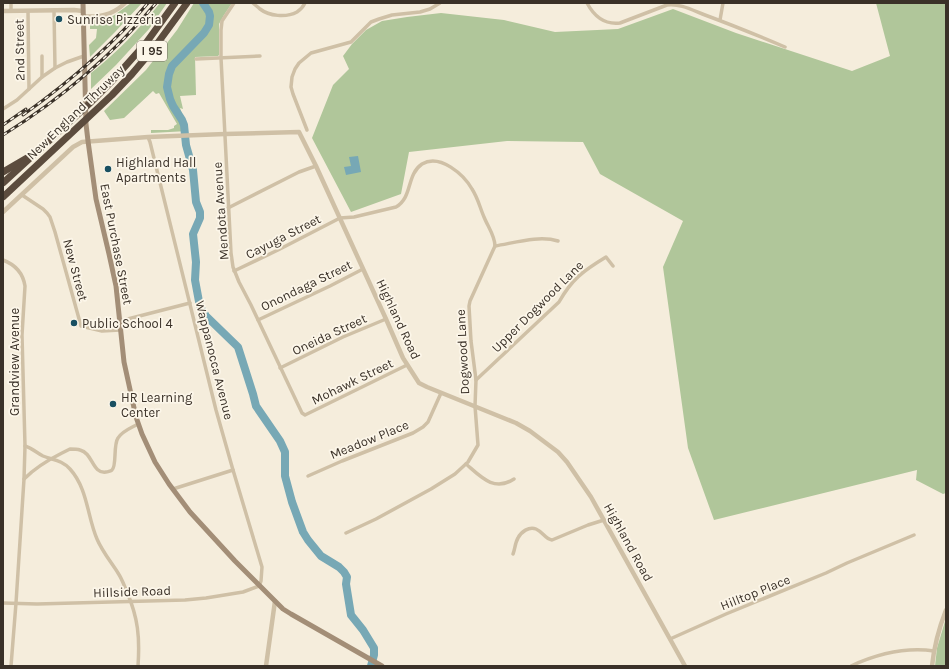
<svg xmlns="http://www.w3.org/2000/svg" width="949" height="669" font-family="Karla,sans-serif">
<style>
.green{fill:#b0c69a}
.water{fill:#77a8b5}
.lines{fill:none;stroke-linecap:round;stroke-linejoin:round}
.river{stroke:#77a8b5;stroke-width:8}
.minor{stroke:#cfc0a6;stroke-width:3.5}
.tertiary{stroke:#cfc0a6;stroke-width:4.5}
.secondary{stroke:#a38e77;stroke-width:5}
.motorway{stroke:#5c4c3e;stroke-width:7}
.rail-casing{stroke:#3a3128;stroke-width:3}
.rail{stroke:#fcf6e9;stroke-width:1.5;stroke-dasharray:4.5;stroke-linecap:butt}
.poi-dot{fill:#184f61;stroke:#fcf6e9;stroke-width:1.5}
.labels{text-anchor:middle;stroke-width:3.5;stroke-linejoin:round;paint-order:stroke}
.shield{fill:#fcf6e9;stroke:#746c62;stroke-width:1}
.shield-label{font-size:12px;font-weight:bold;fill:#3a3128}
.poi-label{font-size:13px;fill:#3a3128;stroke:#fcf6e9;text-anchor:start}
.street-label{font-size:13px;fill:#3a3128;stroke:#fcf6e9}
</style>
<rect width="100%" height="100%" fill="#f5eddc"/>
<!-- green -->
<g class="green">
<path d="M131,3H142L115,32L90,57L89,45L96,38L97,29H90V23L91,21L113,16Z"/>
<path d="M160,3H167L149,29L116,65L91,89V73C118,52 139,29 160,3Z"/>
<path d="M194,3H232L224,15L219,24V55L218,56L195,57L196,95L180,96L183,109L180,108L188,131L151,133V130H168L174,128V126L177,124L159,93L156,94L153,91L124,118L110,120L104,111L146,70L177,30Z"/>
<path d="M876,3H946V493L943,494L916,480L917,470L714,520L688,448L663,267L683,221L600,174L583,142L507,141L409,152L401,194L351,212L312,138L333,85L349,69L343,56L352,44L366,30L382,21L407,17L441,13L504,20L555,32L618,29L673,9L736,33L852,71L890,56Z"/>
<path d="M946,618V666H935L937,648Z"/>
</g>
<!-- water -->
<path class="water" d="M358,156L361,172L346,175L344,167L351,166L349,157Z"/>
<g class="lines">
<!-- river -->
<path class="river" d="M203,3L209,12L210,16L209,25L204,33L172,66L169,74L167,87L170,99L173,106L182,120L184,125L186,145L193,170L196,202L200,212V218L193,234L196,262L195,280L200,307L206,316L238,347L253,394L256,406L280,441L285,452V476L292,502L303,532L308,540L321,556L339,567L344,572L347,577L346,584L351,615L363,630L374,648V655L371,666"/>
<!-- minor -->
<g class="minor">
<path d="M11,3V11"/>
<path d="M234,3L222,21L221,30V58L231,253L233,267L239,282L251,305L302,413L305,415L407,365"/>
<path d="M253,3C255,5 258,7 260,9C269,16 286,18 297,12C300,10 303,7 305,3"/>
<path d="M587,3C594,16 604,25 620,23L667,5C680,3 694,11 705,15C732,25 759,36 785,47"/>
<path d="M54,10L55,68"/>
<path d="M28,11L29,89"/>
<path d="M720,20L723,3"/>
<path d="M42,56V77"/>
<path d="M196,59L260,56"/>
<path d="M3,109L17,100L42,77L55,68L67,62L84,56"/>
<path d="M307,130L293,94L291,87L292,77L295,69L299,63L311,53L351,42L371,22L379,19L392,15L420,12L430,9L440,3"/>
<path d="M22,195L43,209L47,213L50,217L55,232L81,326L102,331L120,330"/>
<path d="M228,208L299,172L316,166"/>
<path d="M495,246C514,243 539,235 558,241"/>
<path d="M3,260C16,265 23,273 25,286L22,335L25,446L24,479L16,603L11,666"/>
<path d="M234,271L278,250L340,218L354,217L396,207C413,197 406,175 422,164C440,153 464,175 472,189C478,198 480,208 484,217C488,227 495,236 495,246L470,301L469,306L471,341L476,380L475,406L478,445L468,462L455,474L431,489L376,519L346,533"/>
<path d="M258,320L330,286L363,269"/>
<path d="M120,321L190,303"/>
<path d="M280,368L343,337L386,319"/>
<path d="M476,380L559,302C572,279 583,271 606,257L613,266"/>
<path d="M25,446C32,448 37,453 43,456C53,460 62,460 70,469C88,489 87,516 97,539C102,551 111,562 118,573C122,579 124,585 127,592C138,618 140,637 138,666"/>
<path d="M466,464C481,477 494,492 514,479"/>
<path d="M308,476L342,461L413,433L423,427L428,422L441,393"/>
<path d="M24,479C35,468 48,460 62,453C64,452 68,450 70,449C73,449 77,449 80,450C93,453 92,474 106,472C107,472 111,471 112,470C117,466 113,445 118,438C122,431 131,428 138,424"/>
<path d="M173,489L233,470"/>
<path d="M513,554C515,549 515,543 518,538C521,532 529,526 536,529C543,532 545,539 552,540L588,525L604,520"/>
<path d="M3,603L37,604L185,600L206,598L243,592L259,586L261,581L262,567L233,470L216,410L150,142L148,137"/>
<path d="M670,639L726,614L826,573L847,563L914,535"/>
<path d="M851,666C877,654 906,647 934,651"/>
</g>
<!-- tertiary -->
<g class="tertiary">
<path d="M3,11L74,10L83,11"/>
<path d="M83,16C99,18 114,14 125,3"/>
<path d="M3,212L73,147L82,142L148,137L225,134L299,132L316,166L386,319L403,358L419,383L427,387L516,423L530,431L558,452L567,462L591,497L685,666"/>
<path d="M266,666L275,601"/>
<path d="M932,666C934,647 939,628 946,610"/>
</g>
<!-- secondary -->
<path class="secondary" d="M83,3L86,124L88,141L96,199L109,254L116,286L124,362L136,417L142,434L155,462L169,484L190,512L235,561L283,609L291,614L382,666"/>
<!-- motorway -->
<g class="motorway">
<path d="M3,172L27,158"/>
<path d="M3,183L89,104L112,81L146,43L175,3"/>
<path d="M3,197L112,95L132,74L154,48L187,3"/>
</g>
<!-- rail casing -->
<g class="rail-casing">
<g id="rail">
<path d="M23,115C69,82 112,46 148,3"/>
<path d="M3,125L26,109"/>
<path d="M3,135C61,99 112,56 156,3"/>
</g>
</g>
<!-- rail -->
<use href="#rail" class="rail"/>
</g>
<!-- markers -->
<g class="poi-dot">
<circle cx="59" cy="19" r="4"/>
<circle cx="108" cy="169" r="4"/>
<circle cx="74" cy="323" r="4"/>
<circle cx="113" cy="404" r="4"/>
</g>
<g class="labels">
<!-- shield labels -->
<rect class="shield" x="137" y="41" width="30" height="20" rx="3"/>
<g class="shield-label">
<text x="152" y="55">I 95</text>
</g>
<!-- poi labels -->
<g class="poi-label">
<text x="67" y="24">Sunrise Pizzeria</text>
<text x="116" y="167">Highland Hall<tspan x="116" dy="15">Apartments</tspan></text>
<text x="82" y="328">Public School 4</text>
<text x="121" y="402">HR Learning<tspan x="121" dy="15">Center</tspan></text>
</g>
<!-- street labels -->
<g class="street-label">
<text transform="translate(19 50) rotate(-91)" y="5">2nd Street</text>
<text transform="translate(75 112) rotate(-44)" y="5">New England Thruway</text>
<text transform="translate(220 211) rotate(-94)" y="5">Mendota Avenue</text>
<text transform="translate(283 236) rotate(-27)" y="5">Cayuga Street</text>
<text transform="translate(117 244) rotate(79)" y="5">East Purchase Street</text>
<text transform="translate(76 270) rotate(75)" y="5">New Street</text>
<text transform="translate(306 285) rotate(-26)" y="5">Onondaga Street</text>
<text transform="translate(537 306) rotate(-45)" y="5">Upper Dogwood Lane</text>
<text transform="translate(399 319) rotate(65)" y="5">Highland Road</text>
<text transform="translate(329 334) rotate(-25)" y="5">Oneida Street</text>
<text transform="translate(462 352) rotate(-93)" y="5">Dogwood Lane</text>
<text transform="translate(215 360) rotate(76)" y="5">Wappanocca Avenue</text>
<text transform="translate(14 362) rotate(-90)" y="5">Grandview Avenue</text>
<text transform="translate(352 381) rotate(-26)" y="5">Mohawk Street</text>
<text transform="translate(369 439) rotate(-22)" y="5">Meadow Place</text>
<text transform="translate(629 542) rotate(61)" y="5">Highland Road</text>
<text transform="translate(132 591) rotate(-2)" y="5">Hillside Road</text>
<text transform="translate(755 592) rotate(-22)" y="5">Hilltop Place</text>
</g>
</g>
<!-- border -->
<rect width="949" height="669" fill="none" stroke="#3a3128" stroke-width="8"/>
</svg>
